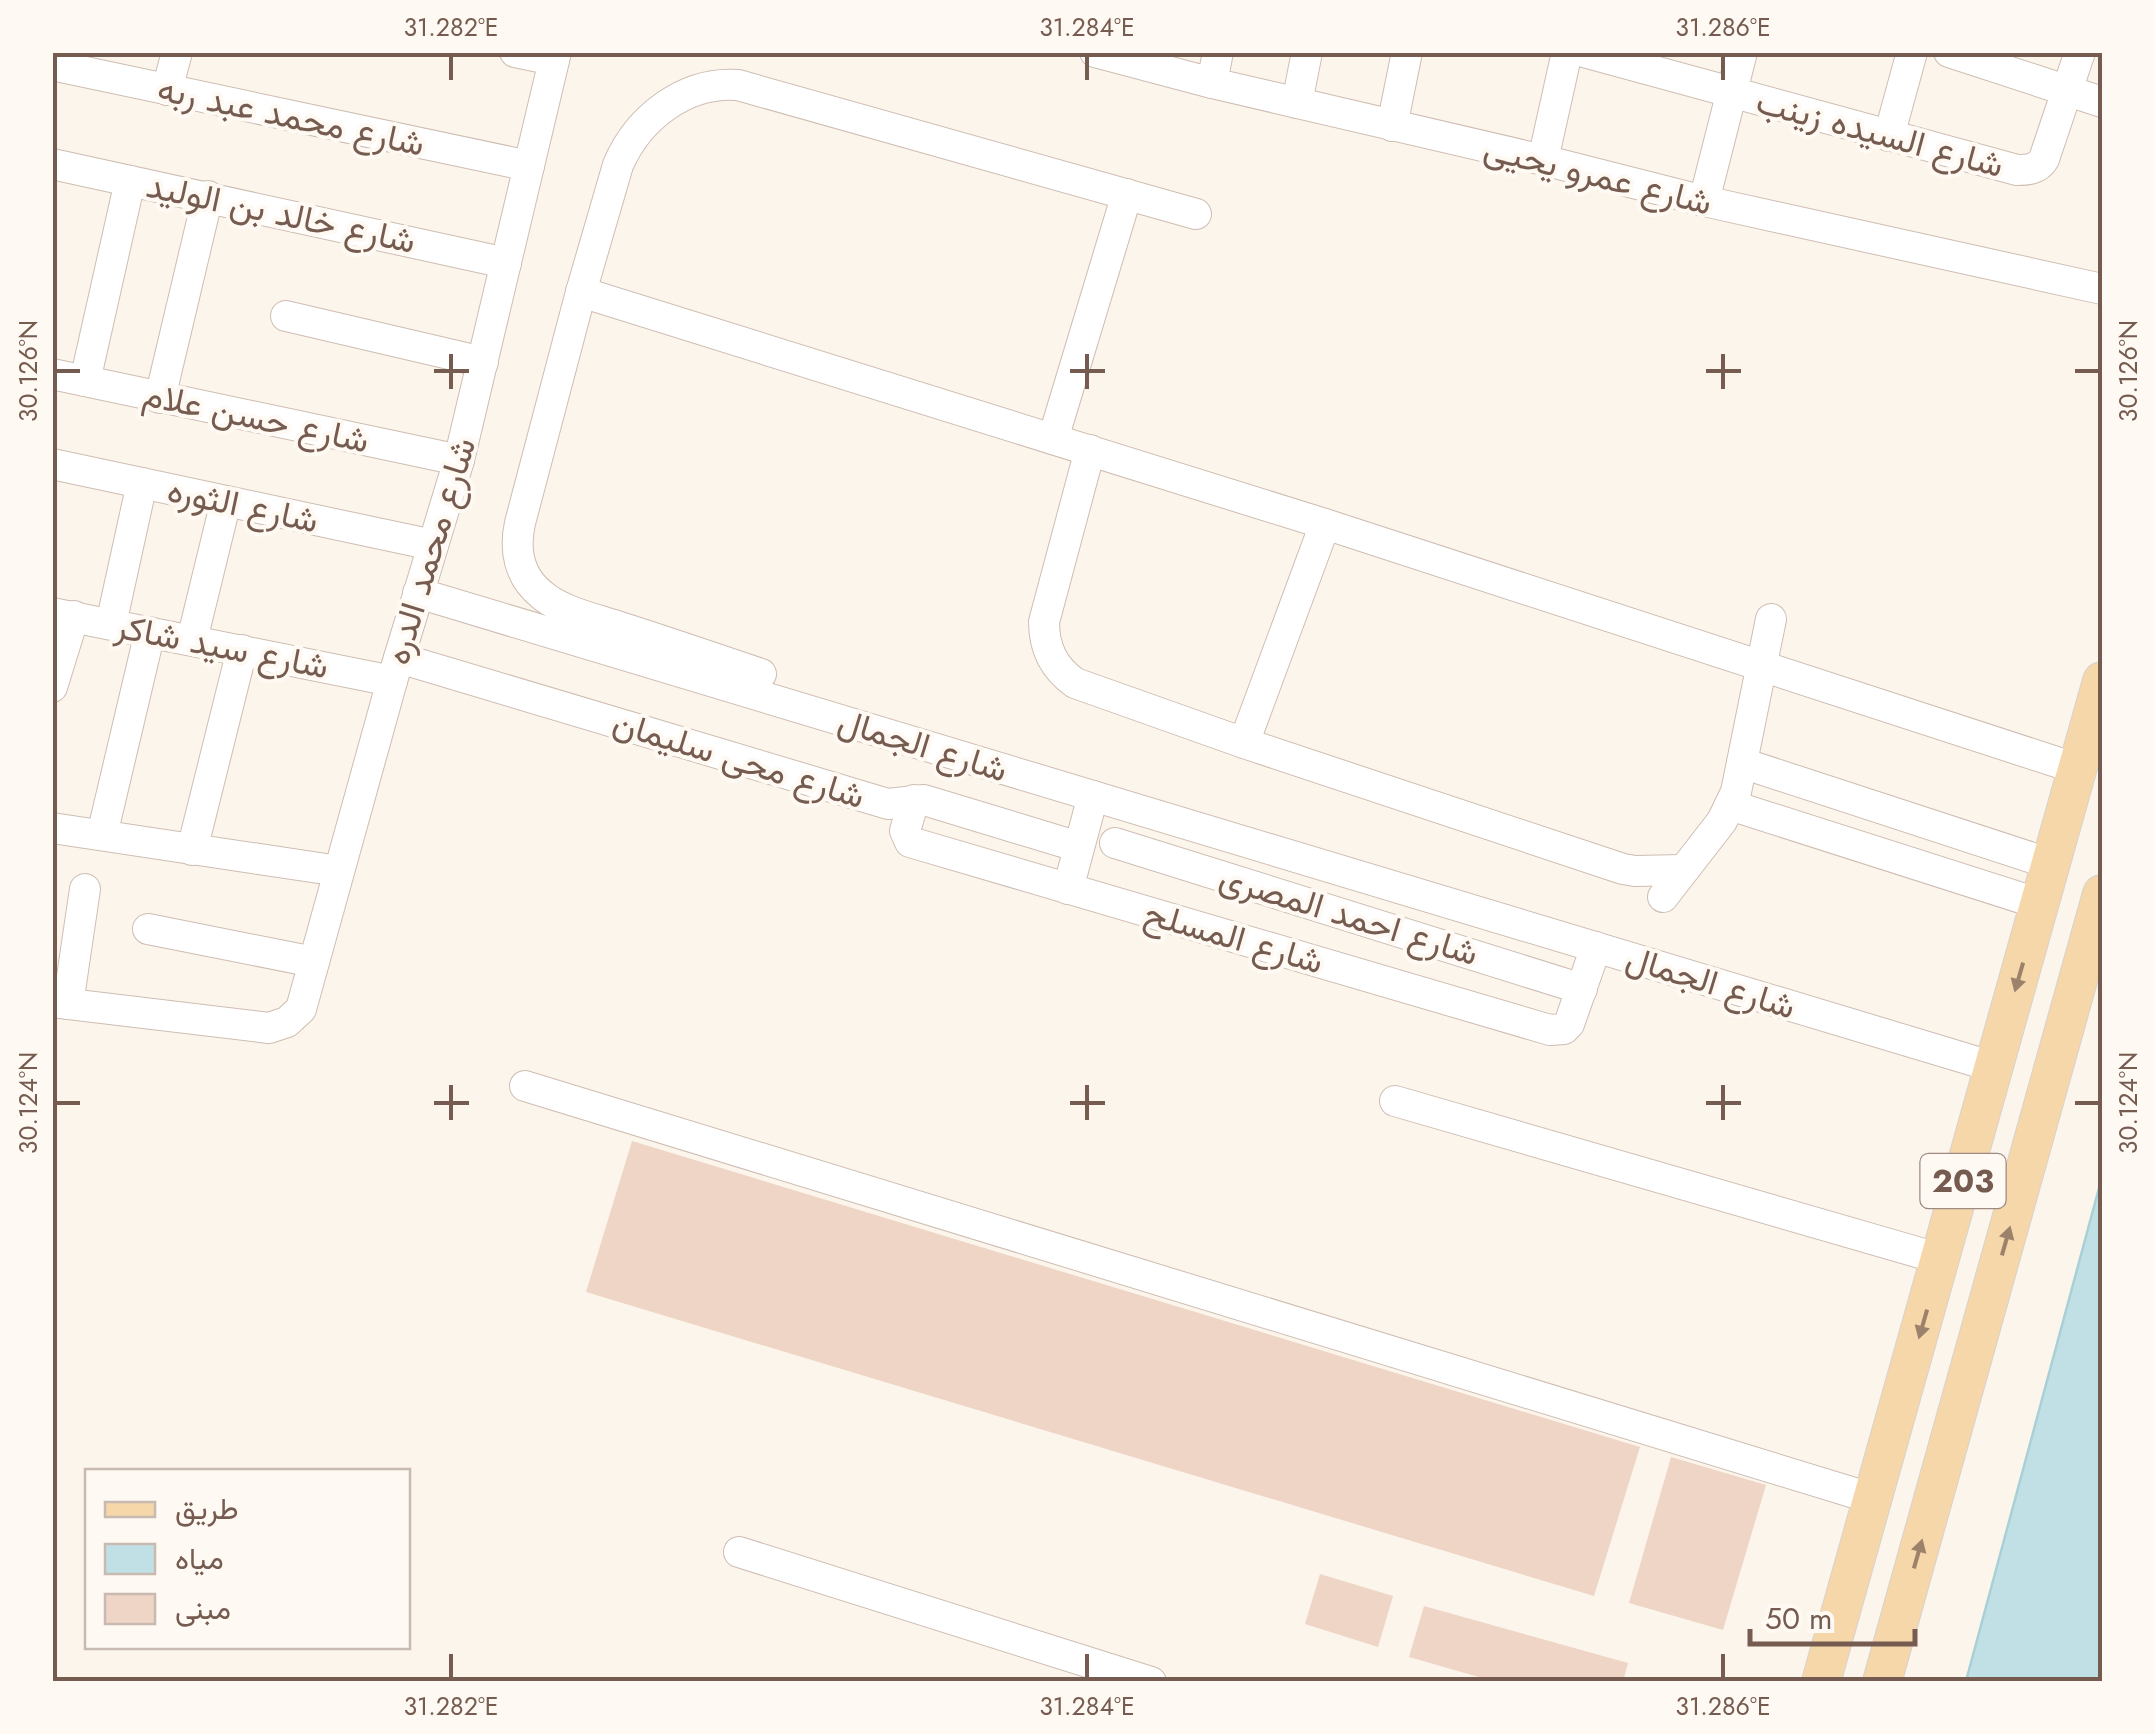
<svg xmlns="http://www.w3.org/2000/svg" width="2155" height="1734" font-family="Jost,Vazirmatn,sans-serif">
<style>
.water{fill:#c1e0e5;stroke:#a8d0d6;stroke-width:2.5}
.building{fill:#efd5c5}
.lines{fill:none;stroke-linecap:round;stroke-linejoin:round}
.minor-casing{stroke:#cebdb2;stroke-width:32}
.major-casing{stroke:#d9d1ce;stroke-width:40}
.minor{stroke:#fff;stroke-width:30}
.major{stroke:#f5d7aa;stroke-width:38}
.oneway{fill:#9c816b}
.ticks{fill:none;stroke:#765c50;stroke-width:4}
.labels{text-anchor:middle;stroke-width:8;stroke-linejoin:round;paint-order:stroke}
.shield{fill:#fef9f2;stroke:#9f8b81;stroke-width:2.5}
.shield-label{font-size:32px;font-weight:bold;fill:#765c50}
.street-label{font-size:35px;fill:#765c50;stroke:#fef9f2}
.neatline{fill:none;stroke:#765c50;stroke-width:4}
.ticks-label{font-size:25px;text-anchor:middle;fill:#765c50}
</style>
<rect width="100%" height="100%" fill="#fcf5ec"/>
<!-- water -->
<path class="water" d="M2102,1177V1681H1966Z"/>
<!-- building -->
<g class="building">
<path d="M632,1141L1640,1447L1594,1596L586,1292Z"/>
<path d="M1671,1457L1766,1485L1723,1630L1629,1603Z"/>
<path d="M1320,1574L1393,1596L1378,1647L1305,1624Z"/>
<path d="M1424,1606L1628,1663L1623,1682H1496L1409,1657Z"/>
</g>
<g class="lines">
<!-- minor casing -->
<g class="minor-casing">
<g id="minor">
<path d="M515,52L554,60"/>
<path d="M1095,52L1212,83L1543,160L1704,201L2102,289"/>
<path d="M1584,52L2017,170C2028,170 2038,169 2044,159L2080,52"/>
<path d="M1949,52L2102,102"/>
<path d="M52,65L529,166"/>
<path d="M1212,83L1218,52"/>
<path d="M167,90L177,52"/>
<path d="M1297,103L1307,52"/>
<path d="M1392,126L1407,52"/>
<path d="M1889,136L1912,52"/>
<path d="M1543,160L1567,52"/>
<path d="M52,164L506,263"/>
<path d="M1704,201L1742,52"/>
<path d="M581,292L1325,524L2078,769"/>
<path d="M286,316L483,362"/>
<path d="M52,374L459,460"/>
<path d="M85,381L130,181"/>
<path d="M160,398L208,196"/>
<path d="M1053,439L1127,194"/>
<path d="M1090,450L1044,622C1044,649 1054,668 1075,683L1244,743L1623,869L1635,871L1683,870"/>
<path d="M52,464L433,545"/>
<path d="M418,593L1994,1067"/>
<path d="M52,613L392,681"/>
<path d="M111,624L142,483"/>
<path d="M192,640L226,501"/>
<path d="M399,658L888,804L924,800L1079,847"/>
<path d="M761,674C714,658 667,642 620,627C596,619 559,611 541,594C519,576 514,550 520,523L581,292L618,165C638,118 685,81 738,85L1196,214"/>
<path d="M52,687L74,616"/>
<path d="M1244,743L1325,524"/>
<path d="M1742,763L2051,864"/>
<path d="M914,800L905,831L910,842L1550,1030L1564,1029L1569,1024L1596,947"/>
<path d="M1730,805L2040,904"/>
<path d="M52,828L339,871"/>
<path d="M102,835L150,632"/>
<path d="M1115,843L1582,989"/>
<path d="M192,850L242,650"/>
<path d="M1068,889L1093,796"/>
<path d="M1663,897L1722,821L1736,792L1771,619"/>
<path d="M148,929L314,962"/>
<path d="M52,1002L269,1028L287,1022L301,1009L392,681L459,460L556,52"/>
<path d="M68,1004L85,889"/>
<path d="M525,1086L1874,1499"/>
<path d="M1395,1101L1941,1259"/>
<path d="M739,1552L1151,1682"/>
</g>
</g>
<!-- major casing -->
<g class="major-casing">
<g id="major">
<path d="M1821,1682L2102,681"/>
<path d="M1882,1682L2102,894"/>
</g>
</g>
<!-- minor -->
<use href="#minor" class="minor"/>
<!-- major -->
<use href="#major" class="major"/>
</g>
<!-- one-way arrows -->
<defs><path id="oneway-solid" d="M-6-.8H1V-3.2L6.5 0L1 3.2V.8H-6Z" transform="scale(2.5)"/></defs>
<g class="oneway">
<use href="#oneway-solid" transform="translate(2019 977) rotate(106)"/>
<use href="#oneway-solid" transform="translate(2006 1241) rotate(-74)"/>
<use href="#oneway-solid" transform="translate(1923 1324) rotate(106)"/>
<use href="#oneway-solid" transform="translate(1918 1554) rotate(-74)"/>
</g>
<!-- ticks -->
<path class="ticks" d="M451,55V80M1087,55V80M1723,55V80M451,354V389M1087,354V389M1723,354V389M55,371H80M434,371H469M1070,371H1105M1706,371H1741M2075,371H2100M451,1085V1120M1087,1085V1120M1723,1085V1120M55,1103H80M434,1103H469M1070,1103H1105M1706,1103H1741M2075,1103H2100M451,1654V1679M1087,1654V1679M1723,1654V1679"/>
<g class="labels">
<!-- shield labels -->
<rect class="shield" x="1920.5" y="1154" width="85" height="54" rx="8"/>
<g class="shield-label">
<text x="1963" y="1192">203</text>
</g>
<!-- street labels -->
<g class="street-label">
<text transform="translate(291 116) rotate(12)" y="12">شارع محمد عبد ربه</text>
<text transform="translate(1880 133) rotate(15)" y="12">شارع السيده زينب</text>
<text transform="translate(1598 175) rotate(14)" y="12">شارع عمرو يحيى</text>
<text transform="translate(281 213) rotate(12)" y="12">شارع خالد بن الوليد</text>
<text transform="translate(256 417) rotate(12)" y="12">شارع حسن علام</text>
<text transform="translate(243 505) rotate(12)" y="12">شارع الثوره</text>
<text transform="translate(430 551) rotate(-73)" y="12">شارع محمد الدره</text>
<text transform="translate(222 646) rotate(11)" y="12">شارع سيد شاكر</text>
<text transform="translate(923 745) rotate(17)" y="12">شارع الجمال</text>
<text transform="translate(739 759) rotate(17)" y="12">شارع محى سليمان</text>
<text transform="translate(1349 915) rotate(17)" y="12">شارع احمد المصرى</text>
<text transform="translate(1234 937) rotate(16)" y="12">شارع المسلح</text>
<text transform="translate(1711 982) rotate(17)" y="12">شارع الجمال</text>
</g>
</g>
<!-- border -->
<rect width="2155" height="1734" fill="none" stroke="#fef9f2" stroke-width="110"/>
<!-- legend -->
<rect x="85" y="1469" width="325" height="180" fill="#fef9f2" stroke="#c8bab1" stroke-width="2.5"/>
<rect x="105" y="1502" width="50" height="15" fill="#f5d7aa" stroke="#c8bab1" stroke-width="2.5"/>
<text x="175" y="1519" font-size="30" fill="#765c50">طريق</text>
<rect x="105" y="1544" width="50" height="30" fill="#c1e0e5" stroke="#c8bab1" stroke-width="2.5"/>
<text x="175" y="1569" font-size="30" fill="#765c50">مياه</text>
<rect x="105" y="1594" width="50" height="30" fill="#efd5c5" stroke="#c8bab1" stroke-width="2.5"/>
<text x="175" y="1619" font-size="30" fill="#765c50">مبنى</text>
<!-- scale -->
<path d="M1750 1629v15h165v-15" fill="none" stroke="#765c50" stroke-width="5"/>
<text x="1765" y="1629" font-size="30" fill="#765c50" stroke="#fef9f2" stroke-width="8" paint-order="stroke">50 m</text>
<rect x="55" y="55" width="2045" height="1624" class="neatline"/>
<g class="ticks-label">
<text x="451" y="36">31.282°E</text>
<text x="1087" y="36">31.284°E</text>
<text x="1723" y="36">31.286°E</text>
<text transform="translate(28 371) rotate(-90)" y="9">30.126°N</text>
<text transform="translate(2128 371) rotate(-90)" y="9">30.126°N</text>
<text transform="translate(28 1103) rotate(-90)" y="9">30.124°N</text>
<text transform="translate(2128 1103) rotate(-90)" y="9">30.124°N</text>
<text x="451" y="1715">31.282°E</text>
<text x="1087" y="1715">31.284°E</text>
<text x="1723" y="1715">31.286°E</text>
</g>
</svg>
